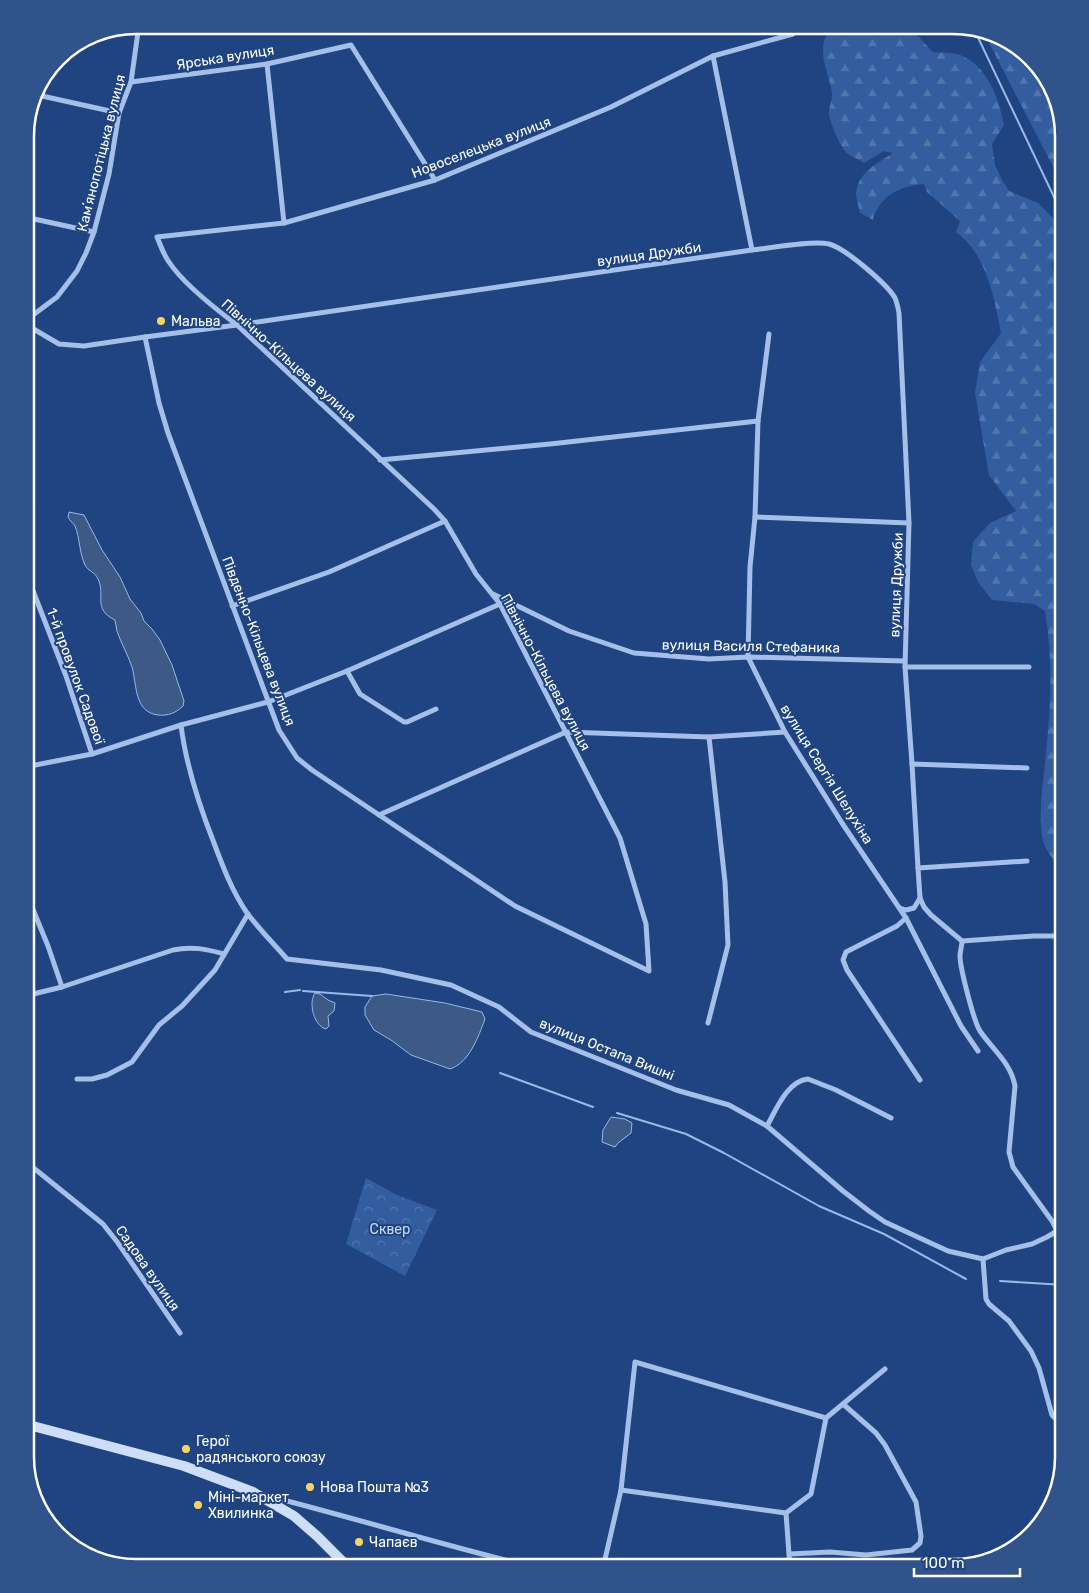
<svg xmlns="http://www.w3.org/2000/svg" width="1089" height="1593" font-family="Rubik,sans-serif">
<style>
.forest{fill:url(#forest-firs)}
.park{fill:url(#park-crowns)}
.water{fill:#3d5985;stroke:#98b9ea}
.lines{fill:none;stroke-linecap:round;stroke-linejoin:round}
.stream{stroke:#98b9ea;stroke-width:2}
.street{stroke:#a5bfe8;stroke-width:5}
.secondary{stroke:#cfdef7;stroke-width:10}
.poi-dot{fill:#f6d565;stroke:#1f4481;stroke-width:2}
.labels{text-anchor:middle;stroke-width:4;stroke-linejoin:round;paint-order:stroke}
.street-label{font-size:14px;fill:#fff;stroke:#1f4481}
.poi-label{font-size:14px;fill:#fff;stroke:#1f4481;text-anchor:start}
.park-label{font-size:14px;fill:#c9dbf6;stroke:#1f4481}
.rim{fill:none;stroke:#fff;stroke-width:2.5}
</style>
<defs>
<pattern id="forest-firs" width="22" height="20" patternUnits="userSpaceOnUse" patternTransform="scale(1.25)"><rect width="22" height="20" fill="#335d9f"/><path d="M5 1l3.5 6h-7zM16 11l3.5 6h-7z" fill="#5275ad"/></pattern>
<pattern id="park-crowns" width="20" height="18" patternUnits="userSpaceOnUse" patternTransform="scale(1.25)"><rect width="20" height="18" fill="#335d9f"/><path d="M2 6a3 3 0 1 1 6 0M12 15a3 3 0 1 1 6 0" fill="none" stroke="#5275ad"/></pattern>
</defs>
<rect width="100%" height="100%" fill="#1f4481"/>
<!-- forest -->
<g class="forest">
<path d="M837,25H902L910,28L933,52C941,53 952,52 960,55C988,66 999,99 1004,125L992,144L995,165L1002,180L1009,191L1038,203L1054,219L1058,247L1052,264L1054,277L1058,281L1064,280V871C1054,861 1044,850 1042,836C1038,809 1044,779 1046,752C1051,706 1053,657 1045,611L1034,604L992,600L978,582L971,565L973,542L990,523L1016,511L989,475L975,393L980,362L1001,333C994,298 987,254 956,232L960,221L927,192L924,184C900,186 880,195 873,220L860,213C859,207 856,199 856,193C858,172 878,163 893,153L884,151L864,163C858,159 849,156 845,151C839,144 831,124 829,115C828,108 833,100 832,92C828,69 811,42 837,25Z"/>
<path d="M984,33L1009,40L1049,81L1064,136V188Z"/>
</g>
<!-- park -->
<path class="park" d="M366,1178L397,1195L437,1210L405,1276L346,1244Z"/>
<!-- water -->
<g class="water">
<path d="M69,512L84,515L102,550L120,577L130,599L141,613L144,621L152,629L160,640L172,665L184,701L183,706C176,713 168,716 158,715C134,712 137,685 132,667C128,655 121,643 117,631L115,620C92,609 106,595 98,579C96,573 88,571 85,565C79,552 80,538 75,526C73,523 70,521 68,517Z"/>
<path d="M315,993L320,994L328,1000L335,1003L334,1011L328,1016L329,1026L326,1029C314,1026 308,1003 315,993Z"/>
<path d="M386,994L445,1003L482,1012L485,1019C478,1037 470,1062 450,1069L411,1055L391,1040L374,1030L365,1015V1007L372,996Z"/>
<path d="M611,1117L625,1119L632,1123L631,1133L618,1143L615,1147L602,1142L603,1130Z"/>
</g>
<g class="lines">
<!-- stream -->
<g class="stream">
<path d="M974,29L1064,218"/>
<path d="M303,991L372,996"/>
<path d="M285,992L300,990"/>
<path d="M500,1073L593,1107"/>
<path d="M617,1113L686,1134L724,1153L819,1206L884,1234L966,1279"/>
<path d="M1000,1281L1064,1285"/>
<path d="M1064,1397L1061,1381L1064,1369"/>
</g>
<!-- street -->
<g class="street">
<path d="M713,56L752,250"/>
<path d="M267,64L284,223"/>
<path d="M131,82L267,64L351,45L435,180"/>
<path d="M33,94L119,113"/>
<path d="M25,217L94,232"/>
<path d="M25,321L57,297L77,271L86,253L94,232L109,174L119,113L131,82L139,25"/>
<path d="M25,324L59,344L84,346L145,337L237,325L752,250C770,248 814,240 829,244C845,248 887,284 895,298C897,302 898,308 899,313L909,523L905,667"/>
<path d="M769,334L758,421L755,517L750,567L748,657L785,732L842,823L906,918L961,1026L978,1051"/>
<path d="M145,337L159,403L168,433L279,730L297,758L312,770L515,906L649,971L646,924L620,838L500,604L476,574L445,521L434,509L237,325C217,310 182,282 169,262C163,254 161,246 157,237L284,223L435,180L611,107L713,56L793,34"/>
<path d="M380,460L550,444L758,421"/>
<path d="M755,517L909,523"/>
<path d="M25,570L66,676L92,754"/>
<path d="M493,594L569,631L634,653L709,659L748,657L905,661"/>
<path d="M232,606L329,572L445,521"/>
<path d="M347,671L360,694L404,722H407L436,709"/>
<path d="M181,725C186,766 199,805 214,843C223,867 232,891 247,913C259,929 274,944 287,959L381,970L451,985L499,1007L531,1032L676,1090L729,1105L767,1126"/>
<path d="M912,764L905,667H1029"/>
<path d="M25,767L92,754L181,725L268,702L347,671L500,604"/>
<path d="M379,815L566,732L709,737L785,732"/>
<path d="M1027,861L918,868L920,898L924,907L931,915L962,941L1034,936H1064"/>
<path d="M918,868L912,764L1027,768"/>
<path d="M25,890L48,946L62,987"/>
<path d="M900,908L906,910L914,908L920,898"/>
<path d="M906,918L897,926L846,952L843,960L847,970L920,1080"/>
<path d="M962,941C962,946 960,951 960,956C960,968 974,1022 980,1031C993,1050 1011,1063 1015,1086L1009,1152L1013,1167L1052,1221L1057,1231"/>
<path d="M25,996L62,987L173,950C192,946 206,949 224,954"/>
<path d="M708,1023L728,945L725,882L709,737"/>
<path d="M77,1079H92L107,1075L132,1062L159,1025L182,1006L215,970L248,914"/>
<path d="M891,1118L836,1090L808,1079C787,1081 776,1110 767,1126L843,1191L869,1211L885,1222L948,1251L983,1259L1006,1250L1032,1244L1047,1237L1057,1231"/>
<path d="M25,1161L103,1224L118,1243L180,1333"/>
<path d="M1057,1231L1064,1204"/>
<path d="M983,1259L986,1299L989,1304L1009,1321L1031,1351L1039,1368L1052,1415L1064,1428"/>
<path d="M621,1490L786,1513"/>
<path d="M264,1495C355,1518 445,1546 537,1568"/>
<path d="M790,1554L830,1552L866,1555L912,1550L920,1543L921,1536L916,1502L885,1445L876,1433L843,1404"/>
<path d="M603,1568L621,1490L635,1362L826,1418"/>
<path d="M790,1568L786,1513L811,1494L826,1418L885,1369"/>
</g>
<!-- secondary -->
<path class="secondary" d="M25,1424L184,1466L253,1492L294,1516L317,1536L349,1568"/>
</g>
<!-- markers -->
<g class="poi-dot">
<circle cx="161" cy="321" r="5"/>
<circle cx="186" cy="1449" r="5"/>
<circle cx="310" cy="1487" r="5"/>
<circle cx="198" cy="1505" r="5"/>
<circle cx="359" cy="1542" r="5"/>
</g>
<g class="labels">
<!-- street labels -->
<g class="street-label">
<text transform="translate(225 57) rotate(-9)" y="5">Ярська вулиця</text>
<text transform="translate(481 147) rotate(-21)" y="5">Новоселецька вулиця</text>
<text transform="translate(101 153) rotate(-76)" y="5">Камʼянопотіцька вулиця</text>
<text transform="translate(649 254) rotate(-8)" y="5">вулиця Дружби</text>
<text transform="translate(289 360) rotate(42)" y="5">Північно-Кільцева вулиця</text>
<text transform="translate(896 585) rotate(-88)" y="5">вулиця Дружби</text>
<text transform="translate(259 641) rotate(69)" y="5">Південно-Кільцева вулиця</text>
<text transform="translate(751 646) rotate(1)" y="5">вулиця Василя Стефаника</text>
<text transform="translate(546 672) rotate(62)" y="5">Північно-Кільцева вулиця</text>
<text transform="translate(76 676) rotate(70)" y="5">1-й провулок Садової</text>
<text transform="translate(827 774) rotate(58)" y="5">вулиця Сергія Шелухіна</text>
<text transform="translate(607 1049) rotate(22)" y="5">вулиця Остапа Вишні</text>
<text transform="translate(148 1268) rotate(55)" y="5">Садова вулиця</text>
</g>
<!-- poi labels -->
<g class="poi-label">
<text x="171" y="326">Мальва</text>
<text x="196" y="1446">Герої<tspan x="196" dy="16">радянського союзу</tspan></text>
<text x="320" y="1492">Нова Пошта №3</text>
<text x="208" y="1502">Міні-маркет<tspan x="208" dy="16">Хвилинка</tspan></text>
<text x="369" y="1547">Чапаєв</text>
</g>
<!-- park labels -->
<g class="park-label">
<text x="390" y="1234">Сквер</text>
</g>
</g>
<!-- crop -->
<path d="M0 0H1089V1593H0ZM136 34H953A102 102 0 0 1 1055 136V1457A102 102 0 0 1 953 1559H136A102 102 0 0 1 34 1457V136A102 102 0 0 1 136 34Z" fill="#31538b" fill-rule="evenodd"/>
<path class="rim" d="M136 34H953A102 102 0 0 1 1055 136V1457A102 102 0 0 1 953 1559H136A102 102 0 0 1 34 1457V136A102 102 0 0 1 136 34Z"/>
<!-- scale -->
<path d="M914 1568v8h106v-8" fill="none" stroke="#ffffff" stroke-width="2.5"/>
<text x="922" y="1568" font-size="15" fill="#ffffff" stroke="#1f4481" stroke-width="4" paint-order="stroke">100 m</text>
</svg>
